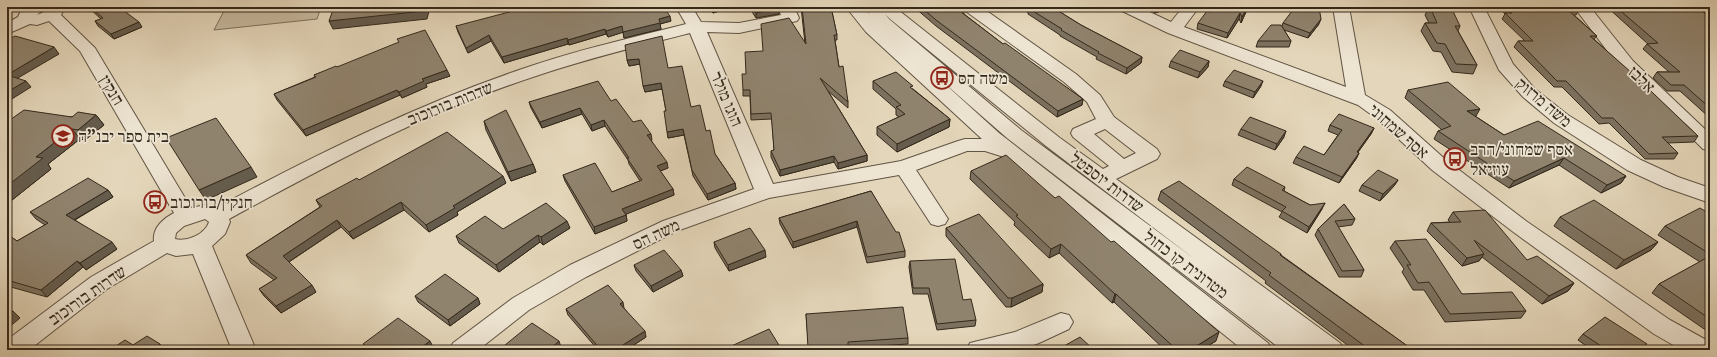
<svg xmlns="http://www.w3.org/2000/svg" width="1717" height="357" font-family="'IM FELL DW Pica','Frank Ruhl Libre',serif">
<style>
.green{fill:#c6b99f;stroke:#7d715d}
.lines{fill:none;stroke-linecap:round;stroke-linejoin:round}
.minor-casing{stroke:#605443;stroke-width:2}
.minor{fill:#ede4d2;fill-rule:evenodd}
.wall{fill:#7c715f;stroke:#34291b}
.shaded-wall{fill:#655c4d;stroke:#34291b}
.building{fill:#90836e;stroke:#34291b}
.labels{text-anchor:middle;stroke-width:3.5;stroke-linejoin:round;paint-order:stroke}
.poi-label{font-size:17px;fill:#34291b;stroke:#ede4d2;text-anchor:start}
.street-label{font-size:17px;fill:#34291b;stroke:#ede4d2}
</style>
<rect width="100%" height="100%" fill="#e4d6ba"/>
<filter id="stains"><feTurbulence type="fractalNoise" baseFrequency=".005" numOctaves="4"/><feColorMatrix values="0 0 0 0 .2 0 0 0 0 .09 0 0 0 0 .02 0 0 0 .5 -.17"/></filter>
<radialGradient id="worn" r=".72"><stop offset=".6" stop-color="#630" stop-opacity="0"/><stop offset="1" stop-color="#630" stop-opacity=".3"/></radialGradient>
<!-- green -->
<path class="green" d="M226,7H321L317,19L214,30Z"/>
<g class="lines">
<!-- minor casing -->
<g class="minor-casing">
<g id="minor">
<path d="M26,7H46L37,15L46,11L49,7H65L61,15L95,48L191,208L205,205L216,208C315,155 416,105 522,69C576,50 631,38 686,24L676,7H692L701,22L739,23L781,15L778,7H794L799,18L797,21L739,33L707,32L773,184L901,161L958,141L965,139H982L866,32L846,7H863L870,15L864,7H897L902,13L1060,138L1103,169L1109,166L1073,137L1071,133L1073,129L1096,119L1087,102L1064,82L964,10L962,7H981L1076,74L1100,95L1114,117L1157,149L1160,154L1157,159L1116,179L1340,343L1344,350H1314L1309,346L1311,350H1282L1007,138L935,75L999,133L1268,343L1272,350H1243L1004,157L985,151H967L916,170L948,219L945,224L938,226L931,224L899,175L769,198L677,231L586,277L529,310L478,350H449L453,343L513,298L570,265L663,221L754,189L690,33C639,46 586,59 536,76C428,111 328,165 229,219L230,222L225,234L212,246L256,350H232L193,254L176,256L167,253L107,289L29,350H7V340L91,277L154,241C152,228 164,218 174,213L80,51L49,21L37,25L30,24L7,34V23L18,17L21,10ZM885,14L890,19L1046,146L1196,260L1021,130L889,19ZM1105,129L1136,153L1124,159L1094,134ZM205,219L209,222C205,234 188,242 175,239L176,233L184,226Z"/>
<path d="M1118,7H1139L1171,22L1183,7H1199L1184,27L1346,87L1333,7H1349L1365,95L1390,110L1446,160L1526,221L1670,320L1710,342V350H1682L1654,334L1512,231L1432,170L1376,118L1358,105L1168,33L1120,10Z"/>
<path d="M1468,7H1484L1513,64L1535,89L1568,115L1641,160L1678,177L1710,188V203L1664,187L1627,170L1554,123L1523,97L1499,70L1472,13Z"/>
<path d="M1574,7H1590L1633,61L1710,134V151L1703,149L1621,69Z"/>
<path d="M1061,313L1069,315L1073,322L1069,329L1039,343L1020,350H966L970,343L1015,332Z"/>
</g>
</g>
<!-- minor -->
<use href="#minor" class="minor"/>
</g>
<!-- wall -->
<g class="wall">
<path d="M88,7H127L122,9L142,27L114,39L98,26L95,21L101,19Z"/>
<path d="M708,7H731L713,13Z"/>
<path d="M749,7H778L779,14L756,18Z"/>
<path d="M801,7H831L837,35V40H835L839,67L848,102V108L828,91L867,155V161L838,169L834,162L780,176L771,157V151L774,150L772,119L751,120L750,96H743V90L763,51L805,44Z"/>
<path d="M914,7H960L964,11V14L1003,44L1083,99L1082,105L1057,117L936,26Z"/>
<path d="M1021,7H1052L1081,25L1142,57L1141,63L1126,74L1096,59L1097,57L1060,36V35L1028,14V12Z"/>
<path d="M1147,7H1172L1155,13Z"/>
<path d="M1214,7H1248L1241,23L1239,19L1227,38L1197,29L1198,23L1211,12Z"/>
<path d="M1429,7L1460,26L1458,31L1477,65L1473,74L1452,72L1441,52L1433,51L1421,31L1425,23H1429L1425,15Z"/>
<path d="M1498,7H1576L1579,10L1576,15H1574L1597,36L1594,39L1698,136L1694,142L1668,143L1678,153L1674,159H1645L1609,123L1599,124L1562,87H1554L1514,47L1518,41H1525L1502,19L1505,14Z"/>
<path d="M1607,7H1703L1706,10L1704,13L1710,17V118L1680,91H1667L1653,78L1657,72H1669L1643,49L1647,44H1648Z"/>
<path d="M671,21L660,24L661,29L624,38L623,32L608,37L606,34L569,45L568,44L504,63L491,41L468,53L458,32L456,26Z"/>
<path d="M1283,23L1319,24L1308,38L1284,30L1291,41L1289,47H1256L1258,41L1282,26Z"/>
<path d="M627,60L668,68L691,107L706,131L715,154L735,183L736,189L708,200L693,176L684,135L668,138L666,111L662,89L645,92L640,64L629,66Z"/>
<path d="M1171,61H1209L1208,67L1198,78L1169,67Z"/>
<path d="M337,67L450,76L426,84L427,87L402,98L400,95L306,136L277,100L274,94L315,77L314,75Z"/>
<path d="M873,81L913,89L950,119L949,127L897,152L877,135V127L899,117L896,115V109L873,89Z"/>
<path d="M1225,81L1261,86L1253,98L1223,86Z"/>
<path d="M1408,90L1476,116H1475L1504,135L1626,176L1621,183L1601,193L1559,165L1509,188L1434,139L1438,131L1442,130L1405,98Z"/>
<path d="M611,101L633,122L652,140H651L668,168L660,171L673,189L674,195L626,214L627,221L595,234L565,181L563,175L612,192L640,181L629,164L628,160L605,126L592,131L582,114L542,128L531,108L529,102Z"/>
<path d="M96,115L104,125L85,140L80,139L48,164L51,169L7,204V122Z"/>
<path d="M484,121L533,164L536,172L511,181L486,130Z"/>
<path d="M1330,125L1374,128L1371,134L1358,152L1359,153L1356,159L1339,183L1293,163L1296,157L1324,155L1338,135L1328,131Z"/>
<path d="M1241,129L1284,137L1275,150L1238,135Z"/>
<path d="M971,171L1216,341L1201,350H1165L1114,302L1112,303L1059,253L1049,258L1014,225L1015,222L970,179Z"/>
<path d="M1234,179L1285,187L1284,191L1310,205L1322,209L1307,233L1279,217L1282,212L1232,185Z"/>
<path d="M359,180L506,183L457,212L458,215L429,232L404,210L353,239L341,227L289,262L316,292L281,313L264,296L259,289L274,280L251,263L246,255L320,207L316,200Z"/>
<path d="M1398,180L1394,186L1380,201L1359,191L1362,185Z"/>
<path d="M108,190L113,197L75,220L117,249L86,270L83,267L47,297L7,286V234L17,241L45,225L36,219L30,212Z"/>
<path d="M871,191L905,251V257L867,263L857,227L793,248L780,224L779,218Z"/>
<path d="M1161,191L1281,254V255L1413,350H1354L1265,283L1266,281L1158,200Z"/>
<path d="M1344,204L1355,219L1352,225L1338,227L1364,270L1361,277H1339L1315,235L1318,229Z"/>
<path d="M1453,212L1527,260L1574,283L1568,291L1542,304L1482,257L1479,261L1462,266L1427,231L1431,223L1450,222L1448,220Z"/>
<path d="M1710,214V277L1709,278H1710V333L1652,293L1659,284L1700,262L1658,235L1665,226Z"/>
<path d="M1560,217L1658,242L1651,250L1616,269L1554,226Z"/>
<path d="M570,228L543,245L540,242L499,272L459,243L456,236Z"/>
<path d="M946,228L1043,284L1042,292L1011,307H1006L946,236Z"/>
<path d="M1395,241L1462,294L1526,311L1521,318L1445,322L1424,290H1413L1402,272L1404,269L1390,248Z"/>
<path d="M714,242L766,257L729,271L715,248Z"/>
<path d="M910,261L976,320L975,326L937,330L928,294H913L909,267Z"/>
<path d="M634,265L681,270L683,276L653,292L636,271Z"/>
<path d="M415,296L478,298L480,304L450,326L418,302Z"/>
<path d="M624,308L646,337L626,350H598L568,315L566,309Z"/>
<path d="M806,314L908,338V344L848,348V350H809Z"/>
<path d="M1583,334L1647,344L1641,350H1592L1578,340Z"/>
</g>
<!-- shaded-wall -->
<g class="shaded-wall">
<path d="M118,7H127L120,10Z"/>
<path d="M425,7H430L427,19L333,29L329,21Z"/>
<path d="M712,7H731L713,13Z"/>
<path d="M1157,7H1172L1155,13Z"/>
<path d="M1247,7V10L1241,23L1242,17Z"/>
<path d="M779,8V14L756,18V13Z"/>
<path d="M1240,13L1239,19L1227,38L1228,33Z"/>
<path d="M670,16L671,21L660,24L661,29L624,38L623,32L659,19Z"/>
<path d="M1321,19L1319,24L1308,38L1310,33Z"/>
<path d="M139,22L142,27L114,39L111,34Z"/>
<path d="M622,26L624,32L608,37L606,31Z"/>
<path d="M605,29L606,34L569,45L568,40Z"/>
<path d="M489,35L491,41L468,53L466,48Z"/>
<path d="M567,38L568,44L504,63L502,57Z"/>
<path d="M54,47L59,54L11,82L7,76V75Z"/>
<path d="M1142,57L1141,63L1126,74L1127,68Z"/>
<path d="M639,59L640,64L629,66L627,60Z"/>
<path d="M1209,61L1208,67L1198,78L1200,72Z"/>
<path d="M447,70L450,76L426,84L427,87L402,98L399,92L422,79Z"/>
<path d="M26,81L31,87L7,102V92Z"/>
<path d="M1263,81L1261,86L1253,98L1255,92Z"/>
<path d="M661,83L662,89L645,92L643,86Z"/>
<path d="M397,90L400,95L306,136L303,130Z"/>
<path d="M1083,99L1082,105L1057,117L1058,111Z"/>
<path d="M580,108L582,114L542,128L540,122Z"/>
<path d="M1480,109L1476,116L1463,119L1467,111Z"/>
<path d="M96,115L104,125L85,140L78,130Z"/>
<path d="M950,119L949,127L897,152V144Z"/>
<path d="M604,120L605,126L592,131L591,125Z"/>
<path d="M1374,128L1371,134L1354,158L1357,152Z"/>
<path d="M72,129L80,139L48,164L51,169L7,204V186L36,157Z"/>
<path d="M683,129L684,135L668,138L667,132Z"/>
<path d="M1286,131L1284,137L1275,150L1277,144Z"/>
<path d="M651,134L652,140L649,141L647,135Z"/>
<path d="M1359,153L1356,159L1339,183L1342,177Z"/>
<path d="M867,155V161L838,169V163Z"/>
<path d="M834,156V162L780,176V170Z"/>
<path d="M1564,158L1559,165L1509,188L1514,181Z"/>
<path d="M667,162L668,168L658,172L657,166Z"/>
<path d="M533,164L536,172L511,181L508,172Z"/>
<path d="M251,167L257,177L206,200L199,190Z"/>
<path d="M503,176L506,183L457,212L458,215L429,232L426,225L453,206Z"/>
<path d="M1626,176L1621,183L1601,193L1607,185Z"/>
<path d="M1398,180L1394,186L1380,201L1383,194Z"/>
<path d="M735,183L736,189L708,200L707,194Z"/>
<path d="M673,189L674,195L624,215L622,209Z"/>
<path d="M108,190L113,197L72,221L66,215Z"/>
<path d="M401,202L404,210L353,239L349,232Z"/>
<path d="M1325,203L1322,209L1307,233L1309,227Z"/>
<path d="M626,215L627,221L595,234L594,227Z"/>
<path d="M337,220L341,227L287,263L283,256Z"/>
<path d="M567,221L570,228L543,245L541,237Z"/>
<path d="M857,221V227L793,248V242Z"/>
<path d="M538,235L540,242L499,272L496,265Z"/>
<path d="M112,242L117,249L86,270L80,263Z"/>
<path d="M1658,242L1651,250L1616,269L1624,260Z"/>
<path d="M1061,244L1059,253L1049,258L1051,249Z"/>
<path d="M765,250L766,257L729,271L728,265Z"/>
<path d="M1484,254L1479,261L1462,266L1467,258Z"/>
<path d="M77,261L83,267L47,297L41,290Z"/>
<path d="M681,270L683,276L653,292L651,286Z"/>
<path d="M1710,274V277L1698,284L1706,276Z"/>
<path d="M1574,283L1568,291L1542,304L1549,296Z"/>
<path d="M1043,284L1042,292L1011,307L1012,298Z"/>
<path d="M312,285L316,292L281,313L276,306Z"/>
<path d="M1115,294H1116L1114,302L1112,303Z"/>
<path d="M478,298L480,304L450,326L448,320Z"/>
<path d="M623,302L624,308L620,304Z"/>
<path d="M13,311L20,318L7,329V317Z"/>
<path d="M645,331L646,337L626,350H615Z"/>
<path d="M1219,332L1216,341L1201,350H1190Z"/>
<path d="M430,341L433,347L429,350H418Z"/>
<path d="M559,341L561,347L558,350H549Z"/>
<path d="M160,344L164,350H152Z"/>
</g>
<!-- building -->
<g class="building">
<path d="M90,7H119L139,22L111,34L95,21L103,18Z"/>
<path d="M334,7H425L424,11L329,21Z"/>
<path d="M528,7H663L670,16L659,19L660,23L623,32L622,26L606,31L605,29L568,40L567,38L502,57L489,35L466,48L456,26Z"/>
<path d="M752,7H778L779,8L756,13Z"/>
<path d="M802,7H831L837,35H834L839,67L843,66L848,102L820,78L867,155L838,163L834,156L780,170L771,151L774,150L771,113L751,114L750,90H743L742,74H746L745,52L763,51L761,24L789,18L806,44Z"/>
<path d="M921,7H960L964,11L961,12L1003,44L1005,43L1083,99L1058,111L936,20Z"/>
<path d="M1029,7H1052L1081,25L1142,57L1127,68L1098,53L1099,52L1061,30L1062,29L1028,8L1030,7Z"/>
<path d="M1214,7H1247L1242,17L1240,13L1228,33L1198,23L1207,11L1211,12Z"/>
<path d="M1295,7H1319L1321,19L1310,33L1283,23Z"/>
<path d="M1430,7L1452,9L1460,26H1455L1477,65L1456,64L1445,44L1437,43L1425,23H1437Z"/>
<path d="M1506,7H1576L1579,10H1568L1597,36H1590L1632,73L1698,136L1662,137L1678,153L1649,154L1613,118H1602L1566,81H1557L1518,41H1533L1505,13H1512Z"/>
<path d="M1616,7H1703L1706,10H1700L1710,17V108L1684,85H1671L1657,72H1680L1647,44L1658,43Z"/>
<path d="M1271,25H1281L1291,41H1258Z"/>
<path d="M425,30L447,70L422,79L424,81L399,92L397,90L303,130L274,94L316,77L314,75L336,66L337,67L399,42L397,39Z"/>
<path d="M15,36L54,47L7,75V40Z"/>
<path d="M662,36L668,68L682,66L691,107L700,105L706,131L710,130L715,154L735,183L707,194L692,170L683,129L667,132L664,111H666L661,83L643,86L639,59L627,60L625,45Z"/>
<path d="M1180,50L1209,61L1200,72L1171,61Z"/>
<path d="M1234,70L1263,81L1255,92L1225,81Z"/>
<path d="M896,72L913,86L910,87L950,119L897,144L877,127L905,114L896,107L901,105L873,81Z"/>
<path d="M7,75L26,81L7,92Z"/>
<path d="M598,81L611,101L616,99L633,122L641,120L651,134L647,135L667,162L657,166L673,189L622,209L626,215L594,227L563,175L595,163L612,192L642,180L627,158H629L604,120L591,125L580,108L540,122L529,102Z"/>
<path d="M1448,82L1480,109L1467,111L1504,135L1538,121L1626,176L1607,185L1564,158L1514,181L1438,131L1451,126L1408,90Z"/>
<path d="M24,110L72,117L78,112L96,115L78,130L72,129L36,157L43,158L7,186V122Z"/>
<path d="M506,110L533,164L508,172L484,121Z"/>
<path d="M1339,114L1374,128L1357,152L1359,153L1342,177L1296,157L1304,146L1324,155L1342,130L1330,125Z"/>
<path d="M1250,117L1286,131L1277,144L1241,129Z"/>
<path d="M216,118L251,167L199,190L166,138Z"/>
<path d="M447,132L503,176L453,206L455,208L426,225L401,202L349,232L337,220L283,256L312,285L276,306L259,289L277,278L246,255L322,206L316,200L357,178L359,180Z"/>
<path d="M1006,155L1055,198L1059,196L1111,242L1114,241L1219,332L1190,350H1177L1116,294H1115L1061,244L1051,249L1016,216L1018,215L971,171Z"/>
<path d="M1247,167L1285,187L1282,190L1310,205L1325,203L1309,227L1282,211L1286,207L1234,179Z"/>
<path d="M1378,170L1398,180L1383,194L1362,185Z"/>
<path d="M88,178L108,190L66,215L112,242L80,263L77,261L41,290L7,280V234L17,241L48,223L30,212Z"/>
<path d="M1179,181L1281,254L1280,255L1413,350H1370L1269,275L1271,273L1161,191Z"/>
<path d="M871,191L896,232H899L905,251L867,257L857,221L793,242L779,218Z"/>
<path d="M1594,200L1658,242L1624,260L1560,217Z"/>
<path d="M546,203L567,221L541,237L538,235L496,265L456,236L485,216L503,229Z"/>
<path d="M1344,204L1355,219L1335,221L1364,270L1342,271L1318,229Z"/>
<path d="M1700,208L1710,214V254L1665,226Z"/>
<path d="M1485,210L1527,260L1537,256L1574,283L1549,296L1474,240L1484,254L1467,258L1431,223L1461,222L1453,212Z"/>
<path d="M979,214L1043,284L1012,298H1008L946,228Z"/>
<path d="M750,228L765,250L728,265L714,242Z"/>
<path d="M1426,239L1462,294L1512,292L1526,311L1450,314L1429,282L1418,283L1407,265H1411L1395,241Z"/>
<path d="M664,250L681,270L651,286L634,265Z"/>
<path d="M1710,256V274L1706,276L1710,278V319L1659,284Z"/>
<path d="M955,259L963,300L971,299L976,320L937,324L929,288H913L910,261Z"/>
<path d="M445,274L478,298L448,320L415,296Z"/>
<path d="M608,285L623,302L620,304L645,331L615,350H601L566,309Z"/>
<path d="M903,307L908,338L848,342V346L808,348L806,314Z"/>
<path d="M7,310L13,311L7,317Z"/>
<path d="M1605,317L1647,344L1639,350H1607L1583,334Z"/>
<path d="M398,318L430,341L418,350H360L366,346L363,344Z"/>
<path d="M532,323L559,341L549,350H499Z"/>
<path d="M769,329L782,350H728L727,348Z"/>
<path d="M147,336L160,344L152,350H110L125,340L133,345Z"/>
<path d="M1080,337L1094,350H1057Z"/>
</g>
<!-- icons -->
<defs>
<g id="bus-ring" transform="scale(1.15)"><circle r="9.5" fill="#ede4d2" stroke="#8f2418" stroke-width="1.5"/><path d="M-5-6H5V4H4V6H2V4H-2V6H-4V4H-5ZM-3.5-4V0h7V-4ZM-3.5 1.2v1.5H-2V1.2ZM2 1.2v1.5H3.5V1.2Z" fill="#8f2418"/></g>
<g id="school-ring" transform="scale(1.15)"><circle r="9.5" fill="#ede4d2" stroke="#8f2418" stroke-width="1.5"/><path d="M0-5L7-2L0 1L-7-2ZM-4 1L0 2.5L4 1V4Q0 6-4 4Z" fill="#8f2418"/></g>
</defs>
<g fill-rule="evenodd">
<use href="#bus-ring" x="942" y="78"/>
<use href="#school-ring" x="63" y="136"/>
<use href="#bus-ring" x="1455" y="159"/>
<use href="#bus-ring" x="155" y="202"/>
</g>
<g class="labels">
<!-- poi labels -->
<g class="poi-label">
<text x="958" y="84">משה הס</text>
<text x="78" y="142">בית ספר יבנ"ה</text>
<text x="1470" y="155">אסף שמחוני/הרב<tspan x="1470" dy="20">עוזיאל</tspan></text>
<text x="170" y="208">חנקין/בורוכוב</text>
</g>
<!-- street labels -->
<g class="street-label">
<text transform="translate(1642 79) rotate(44)" y="6">אלבז</text>
<text transform="translate(112 90) rotate(59)" y="6">חנקין</text>
<text transform="translate(727 99) rotate(67)" y="6">הוגו מולר</text>
<text transform="translate(1544 102) rotate(40)" y="6">משה מרזוק</text>
<text transform="translate(450 103) rotate(-22)" y="6">שדרות בורוכוב</text>
<text transform="translate(1399 131) rotate(41)" y="6">אסף שמחוני</text>
<text transform="translate(1107 182) rotate(37)" y="6">שדרות יוספטל</text>
<text transform="translate(656 234) rotate(-25)" y="6">משה הס</text>
<text transform="translate(1186 264) rotate(37)" y="6">מטרונית קו כחול</text>
<text transform="translate(87 295) rotate(-35)" y="6">שדרות בורוכוב</text>
</g>
</g>
<!-- margin -->
<rect width="1717" height="357" fill="none" stroke="#e4d6ba" stroke-width="24"/>
<rect x="8" y="8" width="1701" height="341" fill="none" stroke="#34291b" stroke-width="2"/>
<rect x="12" y="12" width="1693" height="333" fill="none" stroke="#34291b"/>
<rect width="100%" height="100%" filter="url(#stains)"/>
<rect width="100%" height="100%" fill="url(#worn)"/>
</svg>
